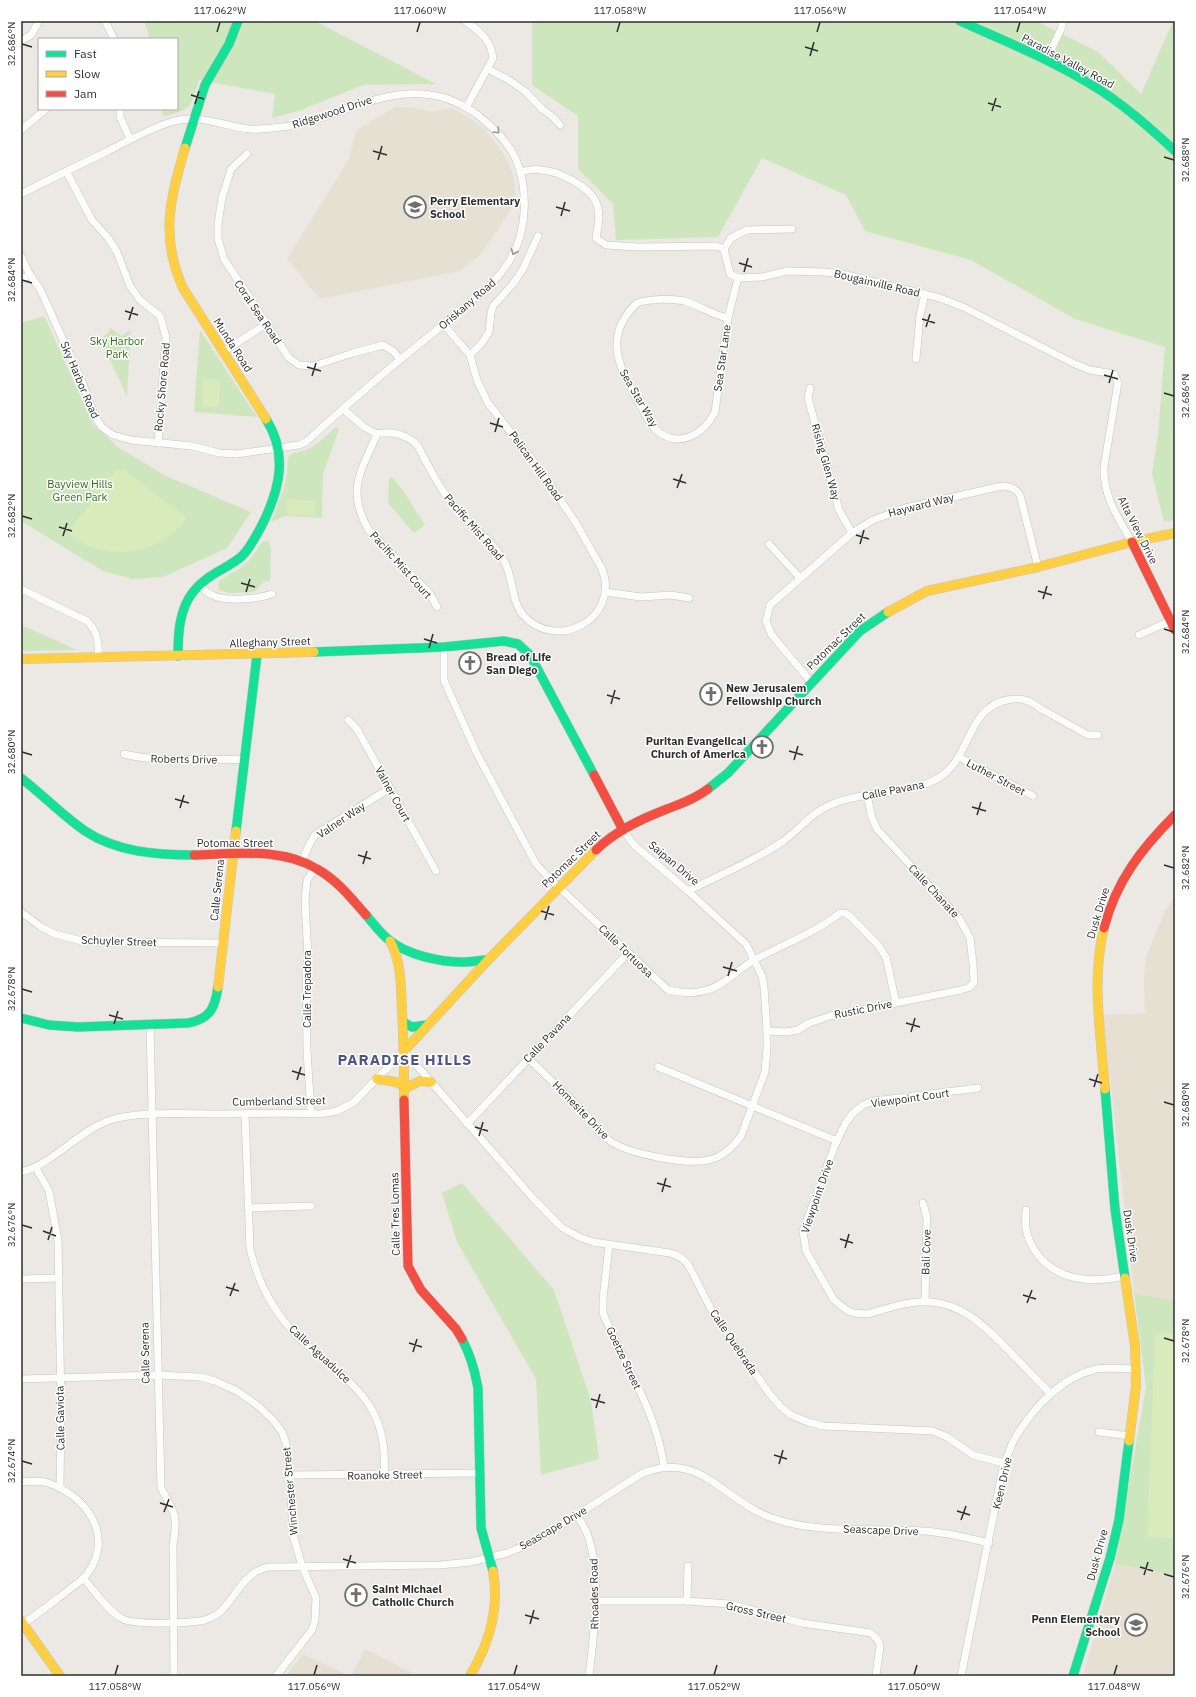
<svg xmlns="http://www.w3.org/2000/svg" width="1196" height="1697" font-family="'IBM Plex Sans',sans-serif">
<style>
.education{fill:#e6e0d3}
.green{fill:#cee6be}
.pitch{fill:#d9eabb}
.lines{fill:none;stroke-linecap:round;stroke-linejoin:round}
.street-casing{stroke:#c5c4c5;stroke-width:8}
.fast-casing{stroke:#c5c4c5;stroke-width:10}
.slow-casing{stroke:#c5c4c5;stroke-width:10}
.jam-casing{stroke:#c5c4c5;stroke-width:10}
.street{stroke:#fcfcfb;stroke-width:7}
.fast{stroke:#16e098;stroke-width:9}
.slow{stroke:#ffcf43;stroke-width:9}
.jam{stroke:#f24e42;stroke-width:9}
.oneway{stroke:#959594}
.ticks{fill:none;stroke:#2e2e2e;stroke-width:1.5}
.labels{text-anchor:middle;stroke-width:3;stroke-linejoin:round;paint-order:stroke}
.street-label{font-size:11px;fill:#2e2e2e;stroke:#fff}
.poi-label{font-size:11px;font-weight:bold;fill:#2e2e2e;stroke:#fff;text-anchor:start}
.park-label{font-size:11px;fill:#2c6e1b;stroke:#fff}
.district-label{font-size:15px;font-weight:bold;letter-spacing:1px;fill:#4d5680;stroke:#fff}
.neatline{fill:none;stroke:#2e2e2e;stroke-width:1.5}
.ticks-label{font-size:10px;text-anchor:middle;fill:#2e2e2e}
</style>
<rect width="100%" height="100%" fill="#ece8e4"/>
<!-- education -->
<g class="education">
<path d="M395,107L417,108L431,112L451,108L470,118L484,128L506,157L514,177L516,198L507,216L481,254L460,271L320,299L287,259L349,159L356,131Z"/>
<path d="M1175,896V1300L1134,1294L1103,1015L1145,1013L1144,976L1147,954L1165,911Z"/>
<path d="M1115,1564L1175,1575V1676H1083Z"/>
<path d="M365,1649L412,1673L410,1676H351Z"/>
<path d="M303,1654L350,1676H286Z"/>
</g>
<!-- green -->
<g class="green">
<path d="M144,21H315L436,84L363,85L301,110L272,118L275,94L199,80C190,107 193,110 164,116L161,109H177V39H150Z"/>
<path d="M532,21H1036L1098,52L1141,94L1173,21H1175V520L1164,522L1152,474L1158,435L1165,347L1075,319L971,260L865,231L846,195L762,158L718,237L616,240L613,204L578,169V116L532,85Z"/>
<path d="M44,316L93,424L119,448L166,476L251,512L227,548L163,577L133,579L103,571L21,521V323Z"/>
<path d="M111,328L121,336L131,330L127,396L100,339L107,334Z"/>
<path d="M200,330L257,417L194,412Z"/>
<path d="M336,427L339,429L323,474L322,518L285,516L271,522L284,488L287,473L288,458C292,451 301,453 308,449C318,444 327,435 336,427Z"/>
<path d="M392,477L404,492L425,525L414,533L388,503L389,479Z"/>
<path d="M263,541H269L271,550L270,581L264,582L254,592L229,593L219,590L218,583L220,580L239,569L248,562Z"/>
<path d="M21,625L77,650L21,651Z"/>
<path d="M462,1183L554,1290L591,1401L599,1459L541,1475L536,1379L457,1242L442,1193Z"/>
<path d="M1134,1294L1175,1300V1575L1115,1564L1146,1387Z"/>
</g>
<!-- pitch -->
<g class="pitch">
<path d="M203,379L220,380L219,407H202Z"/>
<path d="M124,470L187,518C157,556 106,564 68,533L112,475L114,471Z"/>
<path d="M287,499L315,501L314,516L286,514Z"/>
<path d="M1161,1332L1175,1335V1538L1147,1537L1155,1335Z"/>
</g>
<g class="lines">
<!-- street casing -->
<g class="street-casing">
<g id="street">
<path d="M105,21L114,39"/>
<path d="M465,21C480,31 491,40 493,58L467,106"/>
<path d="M21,41L31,35L38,23"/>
<path d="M1046,61L1062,27V21"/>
<path d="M488,69L509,80L526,92L542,109L553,117L560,125"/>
<path d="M120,109V117L130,139"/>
<path d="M21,130L46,109"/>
<path d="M247,154L231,169L222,198L218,224V239L224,259L289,358L299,365L313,366L353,353L383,345L393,351L400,359"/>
<path d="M66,171L92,220L108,238L117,252L130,286L140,300L160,316L166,337L158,443"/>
<path d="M520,172C527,170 534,169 541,170C558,171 589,186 596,202C601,213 598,226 596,238L606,245L638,247L716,246L724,249L730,274L738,278L762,277L787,271L824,272L842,274L940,298L963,307L1075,364L1090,370L1114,374L1118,383L1104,467C1103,496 1118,518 1132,542"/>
<path d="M21,194C50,179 79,165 108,151C129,140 149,129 171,122C198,113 223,126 249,129C259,130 271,128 281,127C297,126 311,121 326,116C379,97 429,77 479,116C494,128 506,140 515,157C528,186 528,227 512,256C502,276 486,289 469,303C447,322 424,340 401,359C369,385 338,413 307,441L299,445L237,454L219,453L192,446L131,440L113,435L102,427L95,417L83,384L70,355L40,289L30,275L21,256"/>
<path d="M724,249L731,238L747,230L792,229"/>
<path d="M21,279L30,275"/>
<path d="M728,318C712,315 699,305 684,301C671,298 649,299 637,303C603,335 618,367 638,401C643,410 649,423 656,430C679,449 703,435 715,412L728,318L738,278"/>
<path d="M223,352L266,324"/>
<path d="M470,355L481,344L489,332L491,313L493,306L513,284L523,269L538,236"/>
<path d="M916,359L920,315L925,294"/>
<path d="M810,388L808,398L839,510L852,533"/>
<path d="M343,409L364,427L377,434C390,431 402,433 414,442C420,447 421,453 425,460C431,470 436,481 443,491C452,504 463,517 475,528C485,537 496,547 503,559C514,576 510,599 523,615C557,653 621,618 602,569L576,523L543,474L488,403L477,380L470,355L444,325"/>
<path d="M377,434C361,472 346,489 368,529L430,594L437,607"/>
<path d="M769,544L800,578"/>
<path d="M199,585C203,589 207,593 212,595C225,602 258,599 272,594"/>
<path d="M21,589L87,621C98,632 99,643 98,658"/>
<path d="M605,592L641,597L671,595L689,598"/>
<path d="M1139,635L1170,621"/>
<path d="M444,647V680L476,752L536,864L548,877L668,990C679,993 695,994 707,990C723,986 741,967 756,959C784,944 815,933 840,913H845L851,917L878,945L886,957L896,1003"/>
<path d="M811,682L771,634L766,621L770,605L852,533L873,520L905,508L1002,486C1010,486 1016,488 1020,495L1038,567"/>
<path d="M348,720L357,729L436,871"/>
<path d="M124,754C165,764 204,757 245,760"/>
<path d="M959,757L1033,796"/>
<path d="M302,861L310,843L315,835L390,788"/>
<path d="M688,891C719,875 754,861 782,842C799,830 811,813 830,805C862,790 911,796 940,777C971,757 967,708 1007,700C1012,699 1019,698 1025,700C1031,701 1038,707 1043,710C1058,718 1073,727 1088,735H1098"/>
<path d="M21,912L41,927L55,934L86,942L224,943"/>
<path d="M150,1025L161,1488C175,1514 178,1515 173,1545L174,1676"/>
<path d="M767,1031L786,1032L798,1030L809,1023L830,1016L961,990L970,987L974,982L973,964L970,938L959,918L877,829L872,818L867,795"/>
<path d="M528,1058L585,1113C592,1124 600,1134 610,1141C629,1154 686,1165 709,1160C722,1157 733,1147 741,1136L765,1072L767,1049V1031L764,987L762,976L746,944L688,891L634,845L623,830"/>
<path d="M658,1067L837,1141"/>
<path d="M978,1088L874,1101L863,1105L852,1114L845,1124L835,1145L803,1231L806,1251L834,1300L848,1311L854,1313L867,1314C884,1310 900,1303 918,1302C959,1299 984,1325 1010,1352C1024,1366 1037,1380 1051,1394"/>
<path d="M311,1113L307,1051L306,972L308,958L305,901L307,880L315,868"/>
<path d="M245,1114L250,1249C257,1278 269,1304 289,1327C337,1380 390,1391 384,1475"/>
<path d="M467,1124L628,953"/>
<path d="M36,1168L49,1191L58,1240L61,1406L60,1488"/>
<path d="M21,1172C53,1164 77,1132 110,1120C138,1111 186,1114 217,1114C251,1114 286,1112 320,1114L337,1111L353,1103L404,1051L532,1197L561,1227L579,1237L593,1242L670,1253C678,1255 684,1259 689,1266L714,1315L769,1393L781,1407L791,1415L808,1422L823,1426L933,1431L947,1437L973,1455L1004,1463"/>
<path d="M923,1203L927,1218L925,1302"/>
<path d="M248,1208L311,1206"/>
<path d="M1026,1210C1026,1216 1025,1222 1026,1228C1027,1237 1032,1247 1037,1254C1059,1282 1093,1283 1124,1276"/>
<path d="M609,1245L603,1299V1313C624,1364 657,1412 664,1467"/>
<path d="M21,1279L59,1278"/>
<path d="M21,1379L157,1375L200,1377L215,1381L237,1391L257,1405L273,1420L282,1432L286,1443L290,1475L293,1535L302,1566L316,1598L315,1620L312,1630L276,1676"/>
<path d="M1099,1432L1130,1436"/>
<path d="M290,1475L479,1473"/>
<path d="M21,1482C29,1482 38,1480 45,1482C85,1494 115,1534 88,1573C83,1580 76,1584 70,1589C54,1601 39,1613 23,1624"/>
<path d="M577,1516C606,1551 594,1633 589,1676"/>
<path d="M83,1578C95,1591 106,1609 121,1618C132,1626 191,1623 205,1620C211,1618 217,1615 221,1611C237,1595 245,1571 269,1567L440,1565L471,1562L507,1553L522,1547L555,1529L641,1474C700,1449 722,1500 772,1518C820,1535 874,1527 923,1531C945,1532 968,1538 989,1543"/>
<path d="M596,1601H687L729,1604L802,1623L871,1633L878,1640L880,1646L876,1676"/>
<path d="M687,1601L688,1566"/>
<path d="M961,1676L1004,1463C1008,1455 1011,1445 1015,1438C1034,1407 1060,1378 1096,1369C1108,1367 1123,1369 1136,1369"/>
</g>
</g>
<!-- fast casing -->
<g class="fast-casing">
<g id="fast">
<path d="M960,21C1004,41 1050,59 1092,85C1122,103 1149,127 1175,151"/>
<path d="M185,148L205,85L229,44L238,21"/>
<path d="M314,652L444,647L504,641L518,644L530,655L594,775"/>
<path d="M178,656C178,634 179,610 193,592C208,573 226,570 242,556C251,547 257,534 263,523C280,488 288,454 266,419"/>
<path d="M21,778C43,795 62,815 85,831C117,852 156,855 194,855"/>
<path d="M708,789L728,773L860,631L888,612"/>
<path d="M236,831L257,655"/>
<path d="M366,915C373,923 380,933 389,940C407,955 440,962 463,962C472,962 480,960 488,960"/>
<path d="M21,1018L49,1025L78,1027L188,1023C210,1019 215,1008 218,987"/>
<path d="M403,1022L412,1027L427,1025"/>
<path d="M1105,1089L1115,1209L1125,1278"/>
<path d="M462,1339C470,1354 475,1371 478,1388L481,1528L493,1571"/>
<path d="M1073,1676L1110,1558L1119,1520L1129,1441"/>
</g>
</g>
<!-- slow casing -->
<g class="slow-casing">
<g id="slow">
<path d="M185,148C170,199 160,237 183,288L266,419"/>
<path d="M888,612L927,591L1038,567L1132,542L1175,533"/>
<path d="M21,659L314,652"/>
<path d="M1104,928C1091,980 1101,1035 1105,1089"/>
<path d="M390,941C402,962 401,990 402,1013C404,1042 404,1071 404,1100"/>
<path d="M218,987L236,831"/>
<path d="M404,1051L488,960L596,850"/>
<path d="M377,1079L396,1082L404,1086"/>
<path d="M404,1089L420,1081L431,1082"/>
<path d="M1125,1278L1135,1346L1136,1386L1129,1441"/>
<path d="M21,1621L60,1676"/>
<path d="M470,1676C489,1644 500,1609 493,1571"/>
</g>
</g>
<!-- jam casing -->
<g class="jam-casing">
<g id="jam">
<path d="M1132,542L1175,630"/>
<path d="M594,775L623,830"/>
<path d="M596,850C615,831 641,819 667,809C682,803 695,799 708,789"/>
<path d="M194,855C234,854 281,847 317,869C337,880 351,898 366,915"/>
<path d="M1104,928C1116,881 1142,848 1175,815"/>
<path d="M404,1100L408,1266L421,1290L456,1329L462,1339"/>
</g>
</g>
<!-- street -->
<use href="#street" class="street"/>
<!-- fast -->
<use href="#fast" class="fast"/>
<!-- slow -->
<use href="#slow" class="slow"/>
<!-- jam -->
<use href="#jam" class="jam"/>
</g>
<!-- one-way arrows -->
<defs><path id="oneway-chevron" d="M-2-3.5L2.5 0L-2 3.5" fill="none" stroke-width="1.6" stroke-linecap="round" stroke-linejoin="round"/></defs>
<g class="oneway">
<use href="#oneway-chevron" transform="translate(497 131) rotate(46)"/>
<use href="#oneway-chevron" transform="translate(514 252) rotate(113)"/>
</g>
<!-- ticks -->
<path class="ticks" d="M217,32L220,22M417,32L420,22M617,32L620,22M817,32L820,22M1017,32L1020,22M22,44L32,47M805,47L818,51M810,56L814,42M191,95L204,99M988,103L1001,107M195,104L199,91M992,111L996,98M373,151L387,155M1164,157L1174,160M378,160L382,146M556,207L570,211M561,216L565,202M739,263L752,267M744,272L748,258M22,280L32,283M125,311L138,315M922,319L935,323M129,320L133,307M926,327L930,314M307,367L321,371M1104,375L1118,379M312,376L316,363M1109,383L1113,370M1164,393L1174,396M490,423L503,427M495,432L499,418M673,479L686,483M677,488L682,474M22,516L32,519M59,527L72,531M856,535L869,539M63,536L67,523M860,544L864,530M241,583L255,587M1038,591L1052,595M246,592L250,579M1043,599L1047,586M1164,629L1174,632M424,639L437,643M429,648L433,634M607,695L620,699M611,704L615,690M789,751L803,755M22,752L32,755M794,760L798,746M175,799L189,803M972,807L986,811M180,808L184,795M977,815L981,802M358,855L371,859M363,864L367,851M1164,865L1174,868M541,911L554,915M545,920L549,906M723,967L737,971M728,976L732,962M22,989L32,992M109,1015L123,1019M906,1023L920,1027M114,1024L118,1011M911,1032L915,1018M292,1071L305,1075M1089,1079L1102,1083M297,1080L301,1067M1094,1087L1098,1074M1164,1102L1174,1105M475,1127L488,1131M479,1136L483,1122M657,1183L671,1187M662,1192L666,1178M22,1225L32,1228M43,1231L56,1236M840,1239L853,1243M48,1240L52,1227M845,1248L849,1234M226,1287L239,1291M1023,1295L1036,1299M230,1296L235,1283M1027,1303L1032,1290M1164,1338L1174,1341M409,1343L422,1347M413,1352L417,1339M591,1399L605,1403M596,1408L600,1394M774,1455L787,1459M22,1461L32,1464M779,1464L783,1450M160,1503L173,1507M957,1511L970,1515M164,1512L169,1499M961,1520L966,1506M343,1559L356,1563M1140,1567L1153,1571M347,1568L351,1555M1164,1574L1174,1577M1144,1575L1148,1562M525,1615L539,1619M530,1624L534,1610M115,1675L118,1665M314,1675L317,1665M514,1675L517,1665M714,1675L717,1665M914,1675L917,1665M1114,1675L1117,1665"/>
<!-- icons -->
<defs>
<g id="school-ring" transform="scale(1.15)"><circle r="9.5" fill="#fff" stroke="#706f6e" stroke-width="1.5"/><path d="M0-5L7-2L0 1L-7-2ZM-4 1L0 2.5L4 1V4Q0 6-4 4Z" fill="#706f6e"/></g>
<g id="church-ring" transform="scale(1.15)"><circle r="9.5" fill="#fff" stroke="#706f6e" stroke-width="1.5"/><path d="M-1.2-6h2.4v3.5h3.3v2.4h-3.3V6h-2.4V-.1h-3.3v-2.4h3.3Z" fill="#706f6e"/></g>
</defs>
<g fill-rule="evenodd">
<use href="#school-ring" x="415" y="207"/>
<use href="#church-ring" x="470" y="663"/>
<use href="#church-ring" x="711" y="694"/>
<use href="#church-ring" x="762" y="747"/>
<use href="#church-ring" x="356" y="1595"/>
<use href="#school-ring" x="1136" y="1625"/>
</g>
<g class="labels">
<!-- street labels -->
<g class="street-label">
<text transform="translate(1068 61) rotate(28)" y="4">Paradise Valley Road</text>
<text transform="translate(332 112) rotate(-18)" y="4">Ridgewood Drive</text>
<text transform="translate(877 283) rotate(13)" y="4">Bougainville Road</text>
<text transform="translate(467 304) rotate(-41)" y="4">Oriskany Road</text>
<text transform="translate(258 312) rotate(56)" y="4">Coral Sea Road</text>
<text transform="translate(233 345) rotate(57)" y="4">Munda Road</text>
<text transform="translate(722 358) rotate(-82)" y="4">Sea Star Lane</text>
<text transform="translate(80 380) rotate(67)" y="4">Sky Harbor Road</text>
<text transform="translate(162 387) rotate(-85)" y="4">Rocky Shore Road</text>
<text transform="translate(639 398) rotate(60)" y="4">Sea Star Way</text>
<text transform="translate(826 462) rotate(74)" y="4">Rising Glen Way</text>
<text transform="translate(536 466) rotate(54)" y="4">Pelican Hill Road</text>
<text transform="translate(921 505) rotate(-14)" y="4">Hayward Way</text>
<text transform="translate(474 527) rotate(49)" y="4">Pacific Mist Road</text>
<text transform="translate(1138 530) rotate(63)" y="4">Alta View Drive</text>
<text transform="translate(401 565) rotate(48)" y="4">Pacific Mist Court</text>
<text transform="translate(836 641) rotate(-44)" y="4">Potomac Street</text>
<text transform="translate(270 642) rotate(-2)" y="4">Alleghany Street</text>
<text transform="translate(184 759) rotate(1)" y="4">Roberts Drive</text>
<text transform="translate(996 777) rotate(28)" y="4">Luther Street</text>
<text transform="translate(893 790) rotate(-11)" y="4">Calle Pavana</text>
<text transform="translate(393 794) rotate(61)" y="4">Valner Court</text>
<text transform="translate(341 820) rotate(-34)" y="4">Valner Way</text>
<text x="235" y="847">Potomac Street</text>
<text transform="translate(571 859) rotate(-44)" y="4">Potomac Street</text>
<text transform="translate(674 863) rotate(40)" y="4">Saipan Drive</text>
<text transform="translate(217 890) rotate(-84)" y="4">Calle Serena</text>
<text transform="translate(934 891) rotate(47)" y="4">Calle Chanate</text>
<text transform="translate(1098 913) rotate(-73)" y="4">Dusk Drive</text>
<text transform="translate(119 941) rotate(2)" y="4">Schuyler Street</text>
<text transform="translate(626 951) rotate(44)" y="4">Calle Tortuosa</text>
<text transform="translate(307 989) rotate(-90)" y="4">Calle Trepadora</text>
<text transform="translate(863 1009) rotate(-11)" y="4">Rustic Drive</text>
<text transform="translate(547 1038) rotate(-46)" y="4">Calle Pavana</text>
<text transform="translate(910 1098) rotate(-8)" y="4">Viewpoint Court</text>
<text transform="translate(279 1101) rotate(-1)" y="4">Cumberland Street</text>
<text transform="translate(581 1110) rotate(46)" y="4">Homesite Drive</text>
<text transform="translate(817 1196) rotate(-71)" y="4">Viewpoint Drive</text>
<text transform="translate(395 1214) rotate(-91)" y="4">Calle Tres Lomas</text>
<text transform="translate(1131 1236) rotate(82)" y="4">Dusk Drive</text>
<text transform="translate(926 1252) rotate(-88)" y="4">Bali Cove</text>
<text transform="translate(734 1342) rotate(56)" y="4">Calle Quebrada</text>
<text transform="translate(145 1353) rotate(-91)" y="4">Calle Serena</text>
<text transform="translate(320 1354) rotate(43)" y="4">Calle Aguadulce</text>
<text transform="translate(624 1358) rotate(65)" y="4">Goetze Street</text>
<text transform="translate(60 1418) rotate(-91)" y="4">Calle Gaviota</text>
<text transform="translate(385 1475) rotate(-1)" y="4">Roanoke Street</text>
<text transform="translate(1002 1483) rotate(-77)" y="4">Keen Drive</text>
<text transform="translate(290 1491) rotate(-95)" y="4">Winchester Street</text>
<text transform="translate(553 1528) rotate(-30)" y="4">Seascape Drive</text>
<text transform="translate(881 1530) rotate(2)" y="4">Seascape Drive</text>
<text transform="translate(1097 1555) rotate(-75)" y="4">Dusk Drive</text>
<text transform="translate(594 1594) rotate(-91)" y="4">Rhoades Road</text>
<text transform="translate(756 1612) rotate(13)" y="4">Gross Street</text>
</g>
<!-- poi labels -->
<g class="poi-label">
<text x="430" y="205">Perry Elementary<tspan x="430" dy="13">School</tspan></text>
<text x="486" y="661">Bread of Life<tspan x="486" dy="13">San Diego</tspan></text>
<text x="726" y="692">New Jerusalem<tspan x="726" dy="13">Fellowship Church</tspan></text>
<text x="746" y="745" text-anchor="end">Puritan Evangelical<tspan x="746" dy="13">Church of America</tspan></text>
<text x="372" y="1593">Saint Michael<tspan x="372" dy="13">Catholic Church</tspan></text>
<text x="1120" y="1623" text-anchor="end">Penn Elementary<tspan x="1120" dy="13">School</tspan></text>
</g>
<!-- park labels -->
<g class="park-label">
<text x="117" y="345">Sky Harbor<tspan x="117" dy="13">Park</tspan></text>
<text x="80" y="488">Bayview Hills<tspan x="80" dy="13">Green Park</tspan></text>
</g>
<!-- district labels -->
<g class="district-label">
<text x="405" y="1065">PARADISE HILLS</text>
</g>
</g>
<!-- border -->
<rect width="1196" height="1697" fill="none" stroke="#ffffff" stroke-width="44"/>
<!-- legend -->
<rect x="38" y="38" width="140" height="72" fill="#ffffff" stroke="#ababab"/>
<rect x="46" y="51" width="20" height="6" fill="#16e098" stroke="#ababab"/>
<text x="74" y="58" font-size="12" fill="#2e2e2e">Fast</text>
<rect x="46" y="71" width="20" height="6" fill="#ffcf43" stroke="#ababab"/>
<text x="74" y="78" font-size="12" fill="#2e2e2e">Slow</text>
<rect x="46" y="91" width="20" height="6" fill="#f24e42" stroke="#ababab"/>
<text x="74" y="98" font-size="12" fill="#2e2e2e">Jam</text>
<rect x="22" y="22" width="1152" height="1653" class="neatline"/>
<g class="ticks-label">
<text x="220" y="14">117.062°W</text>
<text x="420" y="14">117.060°W</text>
<text x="620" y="14">117.058°W</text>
<text x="820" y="14">117.056°W</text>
<text x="1020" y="14">117.054°W</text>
<text transform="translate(11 44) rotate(-90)" y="4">32.686°N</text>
<text transform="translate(1185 160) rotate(-90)" y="4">32.688°N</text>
<text transform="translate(11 280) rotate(-90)" y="4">32.684°N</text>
<text transform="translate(1185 396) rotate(-90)" y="4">32.686°N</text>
<text transform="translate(11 516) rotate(-90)" y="4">32.682°N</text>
<text transform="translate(1185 632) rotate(-90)" y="4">32.684°N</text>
<text transform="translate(11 752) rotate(-90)" y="4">32.680°N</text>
<text transform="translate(1185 868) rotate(-90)" y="4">32.682°N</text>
<text transform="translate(11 989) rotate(-90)" y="4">32.678°N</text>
<text transform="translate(1185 1105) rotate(-90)" y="4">32.680°N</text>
<text transform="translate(11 1225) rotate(-90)" y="4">32.676°N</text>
<text transform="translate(1185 1341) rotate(-90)" y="4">32.678°N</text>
<text transform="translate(11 1461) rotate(-90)" y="4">32.674°N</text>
<text transform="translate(1185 1577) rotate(-90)" y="4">32.676°N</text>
<text x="115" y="1690">117.058°W</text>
<text x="314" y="1690">117.056°W</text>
<text x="514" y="1690">117.054°W</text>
<text x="714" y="1690">117.052°W</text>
<text x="914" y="1690">117.050°W</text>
<text x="1114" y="1690">117.048°W</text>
</g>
</svg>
